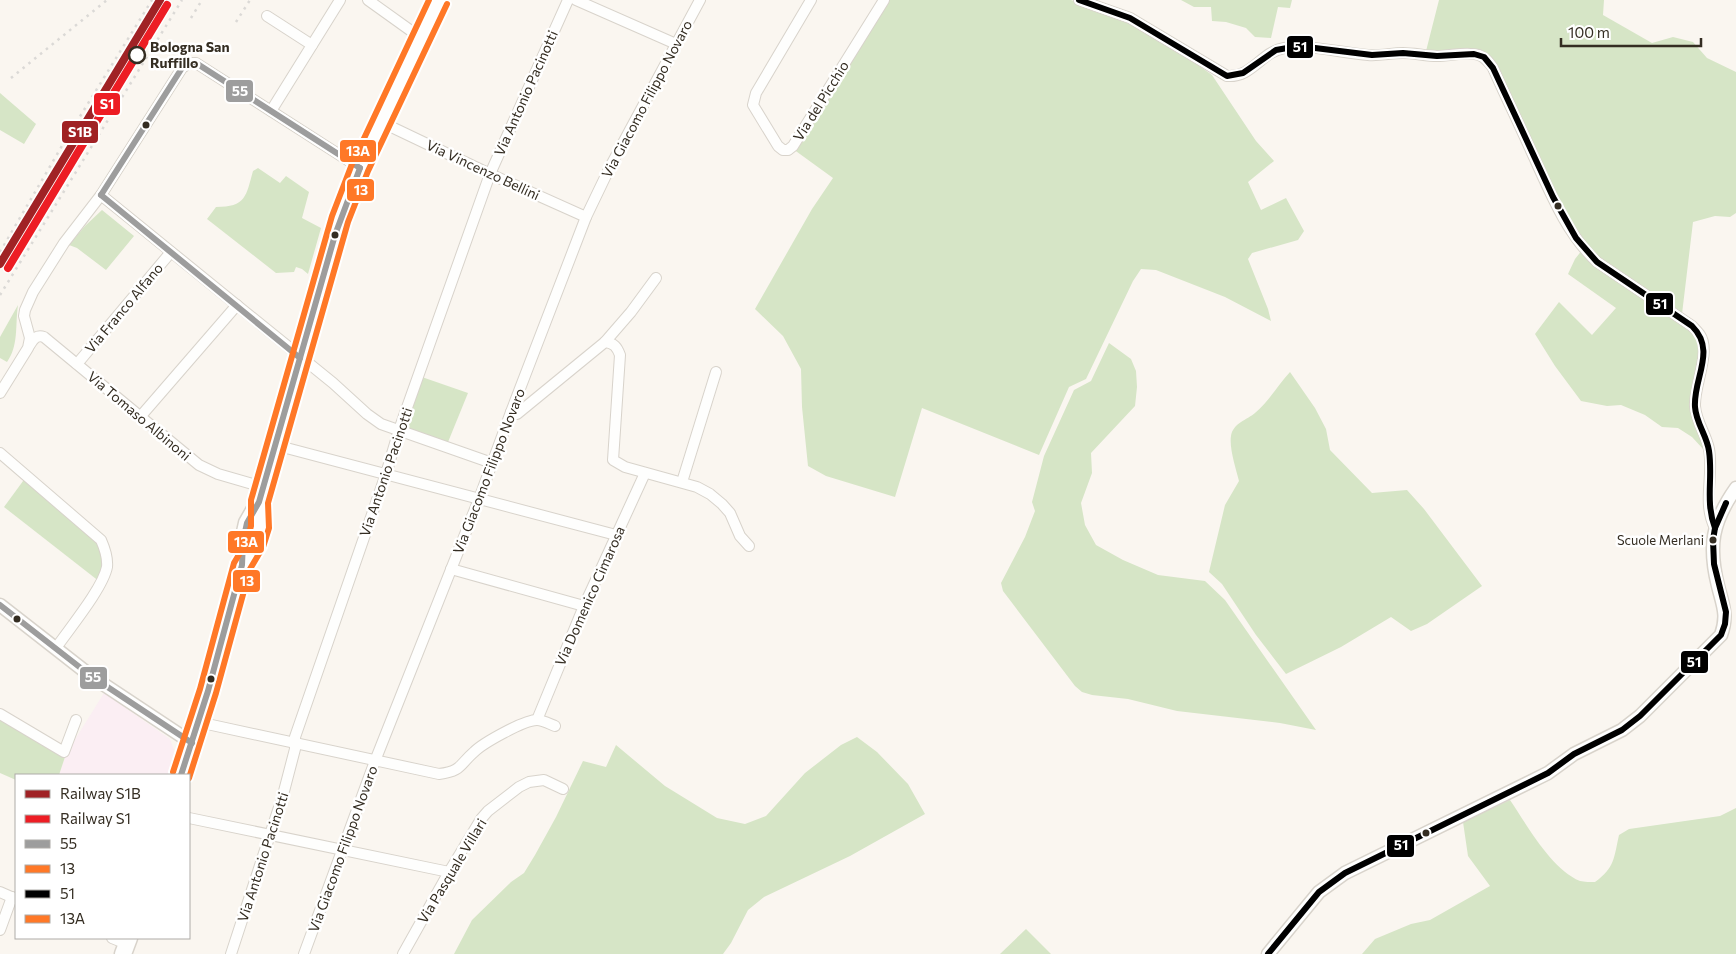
<svg xmlns="http://www.w3.org/2000/svg" width="1736" height="954" font-family="Commissioner,sans-serif">
<style>
.medical{fill:#fbeef3}
.green{fill:#d6e5c6}
.lines{fill:none;stroke-linecap:round;stroke-linejoin:round}
.minor-casing{stroke:#d8d3cb;stroke-width:12}
.tertiary-casing{stroke:#d8d3cb;stroke-width:15}
.primary-casing{stroke:#d8d3cb;stroke-width:19}
.minor{stroke:#fefefd;stroke-width:10}
.tertiary{stroke:#fefefd;stroke-width:12}
.primary{stroke:#fefefd;stroke-width:16}
.rail{stroke:#dbd9d6;stroke-width:2.5;stroke-dasharray:2.5 5;stroke-linecap:butt}
.bus-1-casing{stroke:#fff;stroke-width:10}
.bus-2-casing{stroke:#fff;stroke-width:10}
.bus-3-casing{stroke:#fff;stroke-width:10}
.bus-4-casing{stroke:#fff;stroke-width:10}
.bus-1{stroke:#9d9d9d;stroke-width:6}
.bus-2{stroke:#ff7827;stroke-width:6}
.bus-3{stroke:#000;stroke-width:6}
.bus-4{stroke:#ff7827;stroke-width:6}
.rail-1-casing{stroke:#fff;stroke-width:11}
.rail-2-casing{stroke:#fff;stroke-width:11}
.rail-1{stroke:#a02225;stroke-width:8}
.rail-2{stroke:#ed1d24;stroke-width:8}
.stop-dot{fill:#fff;stroke:#342d22;stroke-width:2.5}
.bus-dot{fill:#342d22;stroke:#fff;stroke-width:2}
.labels{text-anchor:middle;stroke-width:5;stroke-linejoin:round;paint-order:stroke}
.bus-label{font-size:13px;fill:#342d22;stroke:#fff;text-anchor:end}
.stop-label{font-size:14px;font-weight:bold;fill:#342d22;stroke:#fff;text-anchor:start}
.street-label{font-size:14px;fill:#342d22;stroke:#fff}
.line-badge{stroke:#fff;stroke-width:2}
.badge-label{font-size:14px;text-anchor:middle;font-weight:bold;fill:#fff}
</style>
<rect width="100%" height="100%" fill="#faf6f0"/>
<!-- medical -->
<path class="medical" d="M104,693L170,739L176,755L169,775H59L66,754Z"/>
<!-- green -->
<g class="green">
<path d="M886,0H1071L1124,18L1177,50L1212,75L1256,141L1274,161L1248,182L1261,210L1286,198L1304,231L1298,240L1252,253L1248,259L1268,309L1271,321L1225,297L1156,270L1141,269L1133,281L1086,379L1069,387L1039,455L922,408L895,497L826,476L808,466L802,407L801,369L783,336L755,309L812,209L833,178L793,149Z"/>
<path d="M1181,0H1292L1290,8L1278,7L1271,38L1255,37L1246,28L1226,22L1212,21L1211,7H1194Z"/>
<path d="M1439,0H1604L1603,15L1652,43L1673,37L1693,42L1707,58L1736,72V213L1730,217L1715,216L1693,222L1682,314L1591,252L1563,217L1494,76L1483,61L1472,53L1425,55Z"/>
<path d="M0,93L36,124L24,144L0,130Z"/>
<path d="M258,168L280,183L286,176L309,192L302,218L321,228L308,274L302,269L296,267L294,272L276,273L207,219L216,207C246,207 246,196 253,171Z"/>
<path d="M102,210L134,236L106,270L77,248L69,245L85,226Z"/>
<path d="M1583,249L1701,335L1696,390L1704,450L1692,437L1678,428L1662,427L1645,415L1621,405L1607,406L1581,401L1555,366L1535,334L1559,302L1592,335L1616,308L1568,274L1575,259Z"/>
<path d="M18,305C15,325 19,345 7,362L0,358V337Z"/>
<path d="M1109,343L1131,359L1136,371L1137,387L1135,406L1091,453L1092,473L1081,503L1085,525L1096,545L1123,560L1158,575L1205,581L1225,600L1316,730L1280,723L1177,711L1128,699L1092,695L1082,692L1075,686L1003,591L1001,583L1025,537L1035,511L1032,502L1044,456L1074,390L1091,381Z"/>
<path d="M1290,372L1315,408L1326,429L1330,450L1372,493L1407,490L1424,509L1482,586L1427,624L1411,631L1391,617L1341,647L1286,674L1256,635L1222,584L1209,572L1225,505L1239,481C1236,469 1229,448 1231,436C1233,423 1247,420 1255,413C1269,401 1278,385 1290,372Z"/>
<path d="M419,376L468,393L446,447L399,430Z"/>
<path d="M26,477L100,541L106,558L100,582L4,507Z"/>
<path d="M0,717L66,754L59,775H16V780L0,773Z"/>
<path d="M857,737L877,752L908,784L925,814L850,856L764,897L748,910L731,943L723,954H454L472,920L511,882L524,873L535,855L556,817L583,761L606,767L616,745L665,786L717,818L745,824L766,816L805,773L841,745Z"/>
<path d="M1510,800C1527,825 1551,869 1580,881C1584,882 1591,882 1595,882C1615,868 1614,857 1619,835L1629,829L1720,816L1736,808V954H1362L1375,939L1411,924L1430,920L1490,886L1468,856L1463,822Z"/>
<path d="M1026,929L1051,954H1000Z"/>
</g>
<g class="lines">
<!-- minor casing -->
<g class="minor-casing">
<g id="minor">
<path d="M368,0L421,38"/>
<path d="M576,0L676,44"/>
<path d="M811,0L756,93L753,105L778,146L783,150H788L793,146L884,0"/>
<path d="M1079,0L1130,18L1227,76C1252,78 1261,52 1284,48C1308,44 1343,53 1368,55C1380,56 1391,53 1403,53C1414,53 1426,56 1437,56C1451,56 1466,51 1479,55C1486,58 1489,62 1493,68C1506,97 1520,126 1533,155C1550,192 1566,233 1597,262L1692,326C1695,329 1698,332 1700,335C1711,351 1694,386 1695,406C1696,422 1706,434 1709,449C1714,476 1702,503 1715,528"/>
<path d="M267,16L312,45"/>
<path d="M271,111L340,0"/>
<path d="M381,122L490,174L586,217"/>
<path d="M101,195L333,383L367,414L381,424L492,463"/>
<path d="M605,342L631,312L656,278"/>
<path d="M29,346C33,340 36,334 44,337L199,465L218,474L263,487"/>
<path d="M77,364L171,252"/>
<path d="M0,393L28,348L30,338L24,316L25,310L33,292L64,243L101,195L182,68L189,63H196L360,168"/>
<path d="M511,412L517,414L605,342C614,343 617,347 620,355L613,460L625,467L697,487L710,494L722,504L730,513L740,536L749,546"/>
<path d="M140,417L237,305"/>
<path d="M275,445L616,535"/>
<path d="M0,453L101,540C105,549 108,557 107,567C103,588 69,629 56,648"/>
<path d="M682,482L716,372"/>
<path d="M451,569L584,606"/>
<path d="M0,714L64,752L76,720"/>
<path d="M537,720L584,606L645,473"/>
<path d="M198,722L439,774C462,771 459,765 474,752C483,743 524,720 537,720C542,720 550,724 555,726"/>
<path d="M189,818L449,872"/>
<path d="M0,892L16,899"/>
<path d="M0,930L12,897"/>
<path d="M112,938L127,944"/>
<path d="M231,954L283,795L295,749V737L386,474L399,430L490,174L568,0"/>
<path d="M304,954L375,761L479,499L511,412L586,217L610,167L700,0"/>
<path d="M403,954L449,872L481,819L488,811L519,787L529,782L544,780L563,789"/>
</g>
</g>
<!-- tertiary casing -->
<g class="tertiary-casing">
<g id="tertiary">
<path d="M0,605L91,676L192,743"/>
<path d="M1268,954L1319,892L1345,873L1548,773L1574,754L1622,730L1640,716L1721,635C1728,615 1723,606 1718,586C1708,546 1712,522 1736,488"/>
</g>
</g>
<!-- primary casing -->
<g class="primary-casing">
<g id="primary">
<path d="M243,563C259,538 260,532 259,502"/>
<path d="M181,775L208,691L242,565L243,541L247,523L259,502L340,219L360,168L439,0"/>
<path d="M123,954L129,938"/>
</g>
</g>
<!-- minor -->
<use href="#minor" class="minor"/>
<!-- tertiary -->
<use href="#tertiary" class="tertiary"/>
<!-- primary -->
<use href="#primary" class="primary"/>
<!-- rail -->
<g class="rail">
<path d="M191,18L202,0"/>
<path d="M236,22L250,0"/>
<path d="M11,78L107,0"/>
<path d="M0,252L66,139L152,0"/>
<path d="M0,295L182,0"/>
</g>
<!-- bus-1 casing -->
<g class="bus-1-casing">
<g id="bus-1">
<path d="M101,195L182,68L189,63H196L360,168"/>
<path d="M101,195L300,358"/>
<path d="M0,605L91,676L192,743"/>
<path d="M181,775L208,691L242,565L243,541L247,523L259,502L335,235L360,168"/>
</g>
</g>
<!-- bus-2 casing -->
<g class="bus-2-casing">
<path id="bus-2" d="M189,778L216,693L250,569L263,547L269,528L268,503L348,222L368,171L447,4"/>
</g>
<!-- bus-3 casing -->
<g class="bus-3-casing">
<g id="bus-3">
<path d="M1079,0L1130,18L1227,76L1243,73L1276,50L1293,47L1315,48L1372,55L1403,53L1437,56L1474,54L1484,57L1493,68L1553,197L1576,238L1597,262L1692,326C1717,351 1693,378 1695,407C1696,423 1707,436 1709,451C1713,478 1705,502 1715,528"/>
<path d="M1268,954L1319,892L1345,873L1548,773L1574,754L1622,730L1640,716L1721,635L1725,624L1726,612L1714,564L1713,540L1715,528L1726,503"/>
</g>
</g>
<!-- bus-4 casing -->
<g class="bus-4-casing">
<path id="bus-4" d="M173,772L200,689L234,563L247,541L251,526V500L332,216L352,164L429,0"/>
</g>
<!-- bus-1 -->
<use href="#bus-1" class="bus-1"/>
<!-- bus-2 -->
<use href="#bus-2" class="bus-2"/>
<!-- bus-3 -->
<use href="#bus-3" class="bus-3"/>
<!-- bus-4 -->
<use href="#bus-4" class="bus-4"/>
<!-- rail-1 casing -->
<g class="rail-1-casing">
<path id="rail-1" d="M0,264L160,0"/>
</g>
<!-- rail-2 casing -->
<g class="rail-2-casing">
<path id="rail-2" d="M8,268L167,5"/>
</g>
<!-- rail-1 -->
<use href="#rail-1" class="rail-1"/>
<!-- rail-2 -->
<use href="#rail-2" class="rail-2"/>
</g>
<!-- markers -->
<circle class="stop-dot" cx="137" cy="55" r="8"/>
<g class="bus-dot">
<circle cx="146" cy="125" r="4.5"/>
<circle cx="1558" cy="206" r="4.5"/>
<circle cx="335" cy="235" r="4.5"/>
<circle cx="1713" cy="540" r="4.5"/>
<circle cx="17" cy="619" r="4.5"/>
<circle cx="211" cy="679" r="4.5"/>
<circle cx="1426" cy="833" r="4.5"/>
</g>
<g class="labels">
<!-- bus labels -->
<g class="bus-label">
<text x="1704" y="545">Scuole Merlani</text>
</g>
<!-- stop labels -->
<g class="stop-label">
<text x="150" y="52">Bologna San<tspan x="150" dy="16">Ruffillo</tspan></text>
</g>
<!-- street labels -->
<g class="street-label">
<text transform="translate(526 93) rotate(-66)" y="5">Via Antonio Pacinotti</text>
<text transform="translate(647 99) rotate(-62)" y="5">Via Giacomo Filippo Novaro</text>
<text transform="translate(821 101) rotate(-58)" y="5">Via del Picchio</text>
<text transform="translate(483 170) rotate(25)" y="5">Via Vincenzo Bellini</text>
<text transform="translate(124 308) rotate(-50)" y="5">Via Franco Alfano</text>
<text transform="translate(139 416) rotate(40)" y="5">Via Tomaso Albinoni</text>
<text transform="translate(489 471) rotate(-69)" y="5">Via Giacomo Filippo Novaro</text>
<text transform="translate(386 472) rotate(-71)" y="5">Via Antonio Pacinotti</text>
<text transform="translate(590 596) rotate(-66)" y="5">Via Domenico Cimarosa</text>
<text transform="translate(343 849) rotate(-70)" y="5">Via Giacomo Filippo Novaro</text>
<text transform="translate(263 857) rotate(-72)" y="5">Via Antonio Pacinotti</text>
<text transform="translate(452 871) rotate(-59)" y="5">Via Pasquale Villari</text>
</g>
</g>
<g class="line-badge">
<rect x="1286" y="35" width="28" height="24" rx="5" fill="#000"/>
<rect x="225" y="79" width="29" height="24" rx="5" fill="#9d9d9d"/>
<rect x="93" y="92" width="28" height="24" rx="5" fill="#ed1d24"/>
<rect x="61" y="120" width="38" height="24" rx="5" fill="#a02225"/>
<rect x="339" y="139" width="38" height="24" rx="5" fill="#ff7827"/>
<rect x="346" y="178" width="29" height="24" rx="5" fill="#ff7827"/>
<rect x="1645" y="292" width="29" height="24" rx="5" fill="#000"/>
<rect x="227" y="530" width="38" height="24" rx="5" fill="#ff7827"/>
<rect x="232" y="569" width="29" height="24" rx="5" fill="#ff7827"/>
<rect x="1680" y="650" width="29" height="24" rx="5" fill="#000"/>
<rect x="79" y="666" width="29" height="24" rx="5" fill="#9d9d9d"/>
<rect x="1386" y="834" width="29" height="24" rx="5" fill="#000"/>
</g>
<g class="badge-label">
<text x="1300" y="52">51</text>
<text x="240" y="96">55</text>
<text x="107" y="109">S1</text>
<text x="80" y="137">S1B</text>
<text x="358" y="156">13A</text>
<text x="361" y="195">13</text>
<text x="1660" y="309">51</text>
<text x="246" y="547">13A</text>
<text x="247" y="586">13</text>
<text x="1694" y="667">51</text>
<text x="93" y="682">55</text>
<text x="1401" y="850">51</text>
</g>
<!-- legend -->
<rect x="15" y="774" width="175" height="165" fill="#ffffff" stroke="#aeaba7"/>
<rect x="25" y="790" width="25" height="8" fill="#a02225" stroke="#aeaba7"/>
<text x="60" y="799" font-size="15" fill="#342d22">Railway S1B</text>
<rect x="25" y="815" width="25" height="8" fill="#ed1d24" stroke="#aeaba7"/>
<text x="60" y="824" font-size="15" fill="#342d22">Railway S1</text>
<rect x="25" y="840" width="25" height="8" fill="#9d9d9d" stroke="#aeaba7"/>
<text x="60" y="849" font-size="15" fill="#342d22">55</text>
<rect x="25" y="865" width="25" height="8" fill="#ff7827" stroke="#aeaba7"/>
<text x="60" y="874" font-size="15" fill="#342d22">13</text>
<rect x="25" y="890" width="25" height="8" fill="#000000" stroke="#aeaba7"/>
<text x="60" y="899" font-size="15" fill="#342d22">51</text>
<rect x="25" y="915" width="25" height="8" fill="#ff7827" stroke="#aeaba7"/>
<text x="60" y="924" font-size="15" fill="#342d22">13A</text>
<!-- scale -->
<path d="M1561 38v8h140v-8" fill="none" stroke="#342d22" stroke-width="2.5"/>
<text x="1568" y="38" font-size="15" fill="#342d22" stroke="#ffffff" stroke-width="4" paint-order="stroke">100 m</text>
</svg>
